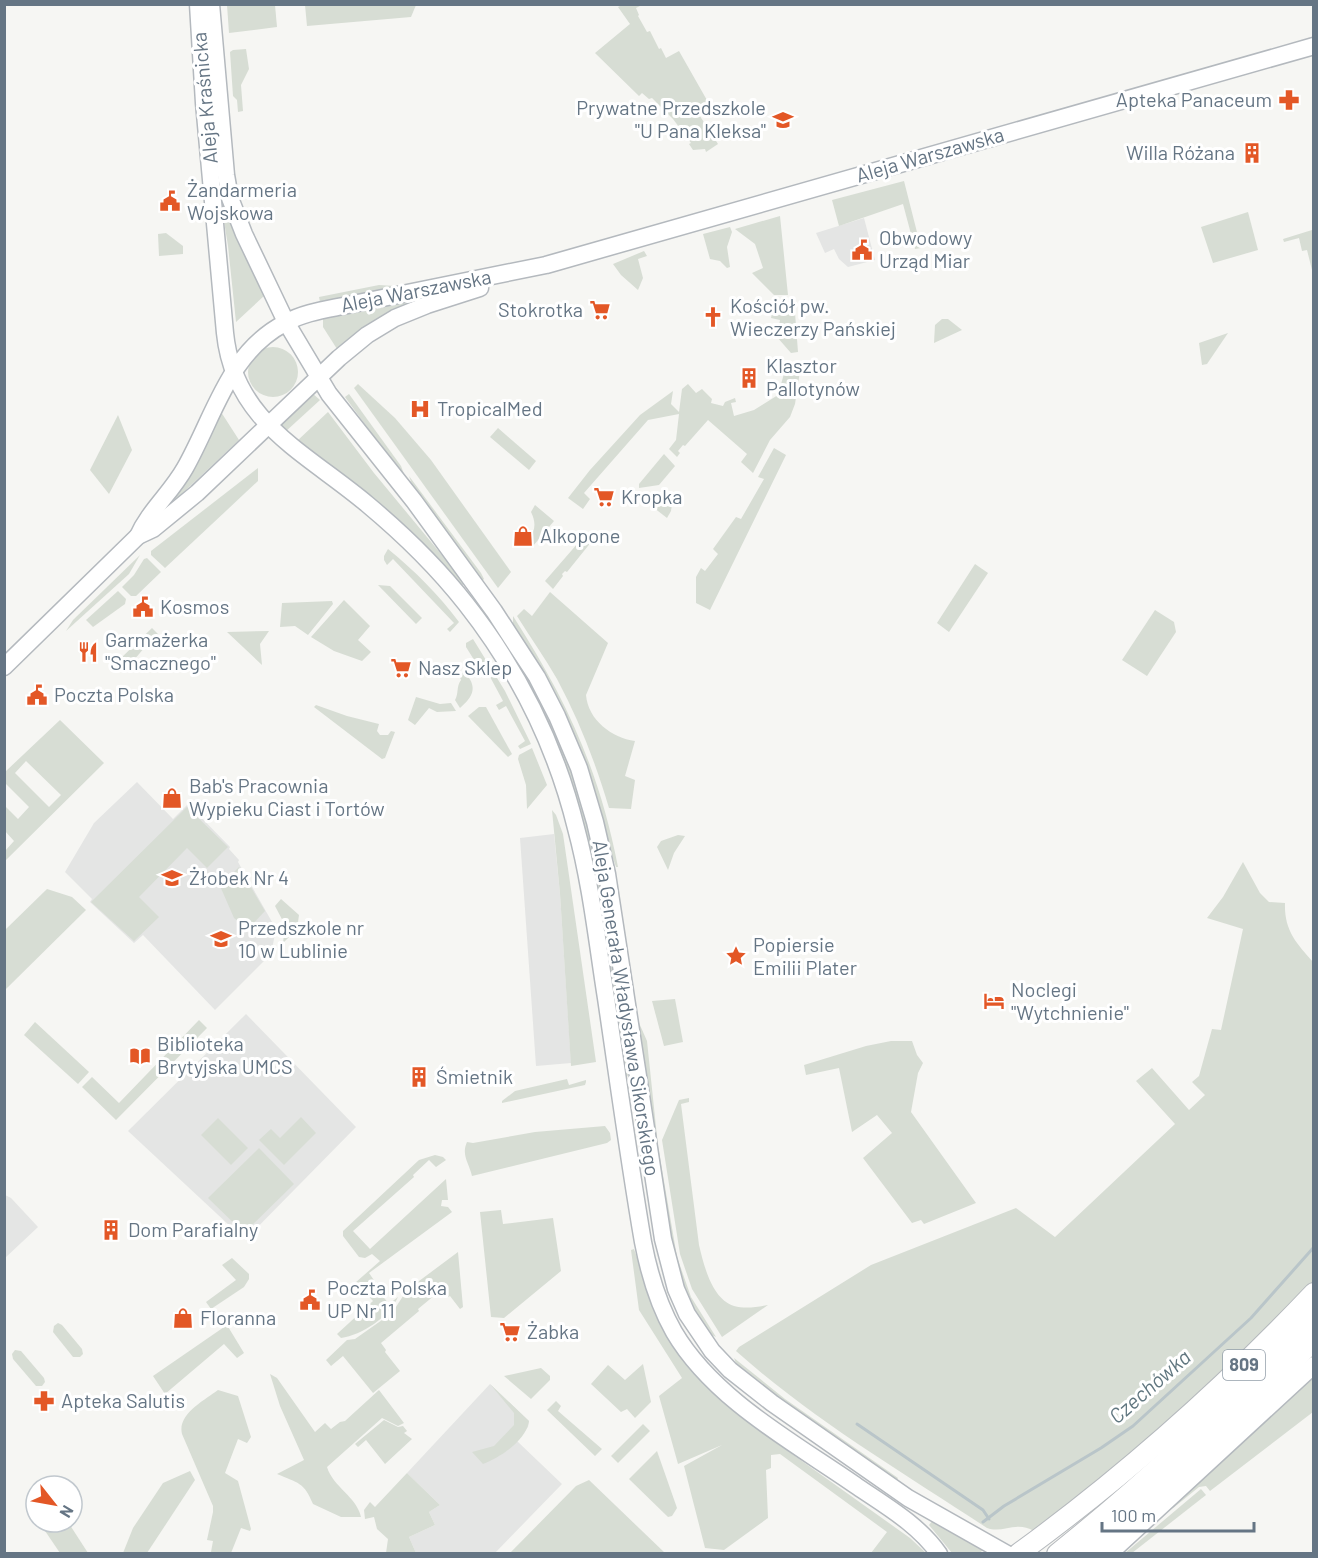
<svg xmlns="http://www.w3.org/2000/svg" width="1318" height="1558" font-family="Barlow,sans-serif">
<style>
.built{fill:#e4e5e4}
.green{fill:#d7ddd4;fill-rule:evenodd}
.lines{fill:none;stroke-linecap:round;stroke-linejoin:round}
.stream{stroke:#b9c5c9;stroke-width:3}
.secondary-casing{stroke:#b4b9be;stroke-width:19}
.primary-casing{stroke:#b5b9bd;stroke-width:22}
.secondary{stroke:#fff;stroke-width:16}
.primary{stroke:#fff;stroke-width:20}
.labels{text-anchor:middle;stroke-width:6;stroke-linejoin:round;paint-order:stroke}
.shield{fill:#fff;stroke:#939ea9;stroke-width:1.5}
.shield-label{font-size:18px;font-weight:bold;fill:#657584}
.street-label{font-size:20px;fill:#657584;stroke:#fff}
.poi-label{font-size:20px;fill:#657584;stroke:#fff;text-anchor:start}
.water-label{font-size:21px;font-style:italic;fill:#617780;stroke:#fff}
</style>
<rect width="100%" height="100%" fill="#f6f6f3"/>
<!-- built -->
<g class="built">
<path d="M864,218L875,260L848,267L839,259L834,249L825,253L816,233Z"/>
<path d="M137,782L173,819L188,804L230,847L229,849L239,860L238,862L276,929L271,954L215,1010L143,935L134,943L90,902L92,899L65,872L94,823Z"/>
<path d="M554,834L560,894L571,1063L536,1066L520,838Z"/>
<path d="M246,1014L356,1127L245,1240L128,1131Z"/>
<path d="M5,1195L11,1198L38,1227L5,1258Z"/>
<path d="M490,1384L529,1421L528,1427L517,1441L562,1484L495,1553H416L409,1537L435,1525L429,1512L440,1505L407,1473Z"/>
</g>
<!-- green -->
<g class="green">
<path d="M227,5H275L277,27L229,33Z"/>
<path d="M305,5V4L416,5L411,17L307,26Z"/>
<path d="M622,5H642L636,8L639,15L638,16L647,32L650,31L659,49L661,48L666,58L679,51L708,102L696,110L718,144L706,152L705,149L693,150L689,144L691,143L673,119L652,98L649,99L642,93L639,96L595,53L630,24L618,7Z"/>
<path d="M246,49L249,69L241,85L243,111L238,112L237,100L233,96L230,52L233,50Z"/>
<path d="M904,181L921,248L915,249L903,204L839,226L832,200Z"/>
<path d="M223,195L265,295L236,322L228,246L220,196Z"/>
<path d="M1248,212L1258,250L1213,263L1201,227Z"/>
<path d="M780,216L788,295H774L752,273L763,268L755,244L735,229Z"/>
<path d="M730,227L732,232L727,247L730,267L727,268L720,261L710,259L703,234Z"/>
<path d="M1312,230L1314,235L1313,274L1307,250L1302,251L1299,238L1284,242L1283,239Z"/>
<path d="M166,233L183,246V254L159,256L158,234Z"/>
<path d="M644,251L647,256L638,259L643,278L638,290L621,275L613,264Z"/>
<path d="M425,281L423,282L320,302L319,297L379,285L395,286Z"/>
<path d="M414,301L337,349L323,327V318Z"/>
<path d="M774,304L793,306L795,313L798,352L791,353L777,337L780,320L771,318Z"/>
<path d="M942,319H948L962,330L934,343L935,325Z"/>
<path d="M1228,333L1207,364L1202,365L1199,343Z"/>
<circle cx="273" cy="372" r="25"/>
<path d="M787,363L792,364L800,371L795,404L790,417L770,440L753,473L741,462L747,454L708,420L685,446L683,445L678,451L680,453L677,457L669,449L676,440L679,414L648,420L584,493L590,499L583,509L568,498L590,470L640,415L673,391L671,404L679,412L682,389L688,384L696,393L702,389L712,399L711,403L723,406L725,402L735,398L736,402L731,403L734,416L754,410L778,395Z"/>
<path d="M358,384L395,418L431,460L511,572L498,588L354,388Z"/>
<path d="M312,393L320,400L285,432L279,427L280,424Z"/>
<path d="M349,394L401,466L407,482L345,397Z"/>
<path d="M221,412L239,440L171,504L170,503L198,460Z"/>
<path d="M328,412L374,473L465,583L460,587L297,441Z"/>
<path d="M118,415L132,450L109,494L90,470Z"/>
<path d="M498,428L536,461L529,470L490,437Z"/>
<path d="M774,448L786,455L710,610L696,603V577L701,568L705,571L718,554L713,549L736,517L741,519L764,479L758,477Z"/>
<path d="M664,454L675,466L659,485L639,488V484Z"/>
<path d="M258,468V481L165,568L151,555V551Z"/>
<path d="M409,476L481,573L484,579L481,582L415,493Z"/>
<path d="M659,491L672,504L671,511L667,518L640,497L641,493Z"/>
<path d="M535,505L554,521L533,546L528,540C536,531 536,522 531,512Z"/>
<path d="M585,535L592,541L567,572L565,571L562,574L563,576L553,589L545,581Z"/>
<path d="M388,549C416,572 438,594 459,622L450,632L447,629L454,623L393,559L387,565L384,560V556Z"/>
<path d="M140,555L129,574L66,631L73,620Z"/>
<path d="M147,558L161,572L136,596H131L122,587L134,575L144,559Z"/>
<path d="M975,564L988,573L949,632L937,623Z"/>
<path d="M378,585L390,586L422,618L416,624Z"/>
<path d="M118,591L126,599L125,604L93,627L86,620Z"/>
<path d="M550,592L608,643L586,695C588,720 612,738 635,741L625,776L635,780L631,809L609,808C596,764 579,720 557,679C545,658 530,637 517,616L524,609L532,616Z"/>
<path d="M477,598L516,654L566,750L595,846L628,1075L626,1079L622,1078L577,808L471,602Z"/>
<path d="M344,600L370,626L358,640L371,652L362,661L334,651L311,637Z"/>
<path d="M332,601L333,604L308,635L295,626L280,627L282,603Z"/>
<path d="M1155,610L1174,622L1176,632L1147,676L1122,660Z"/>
<path d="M513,616C566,699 599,769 618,867H616L607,840L513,626Z"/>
<path d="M152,628L161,637C142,643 141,657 126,666L120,659Z"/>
<path d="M269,631L260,644L262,665L227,632Z"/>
<path d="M473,639L505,691L531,744L520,749L518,746L525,741L506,706L499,710L496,705L503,701L481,660L476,663L466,647V643Z"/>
<path d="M464,672C478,686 474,696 460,708L455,700C459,693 456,687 461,680L459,675Z"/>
<path d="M416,697L440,704L451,703L456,711L437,712L429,708L415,725L408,720Z"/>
<path d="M316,705L347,716L379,724L377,731L380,735H388L391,731L395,732L385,758L382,759L314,707Z"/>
<path d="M479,707H486L512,754L508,757L468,716Z"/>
<path d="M60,720L104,763L5,861V851L14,841L5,831V806L18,819L29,807L5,783V772ZM26,761L61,795L49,807L15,773Z"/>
<path d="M532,748L547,785L527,809L526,785L518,759L519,755Z"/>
<path d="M187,807L228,847L207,868L187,848L139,897L159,917L134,941L91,902Z"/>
<path d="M552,810L556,815L563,834L596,1062L571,1066L560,894Z"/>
<path d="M678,835L685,836L674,853L668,870L657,847L661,841Z"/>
<path d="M1243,862L1260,893L1269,902L1285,903C1284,930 1296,943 1313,962V1282L1265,1336L1169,1425L1034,1531C1016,1520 1003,1534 987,1528C902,1472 812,1419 736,1351L739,1347L871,1265L1016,1208L1055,1237L1175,1124L1136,1081L1152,1068L1189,1110L1205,1095L1192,1082L1199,1076L1212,1029L1221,1030L1243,929L1207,918L1223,897Z"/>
<path d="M239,867L265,911L248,929L234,918L220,886Z"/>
<path d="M47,889L72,897L86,910L5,990V930Z"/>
<path d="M281,899L299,915L297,929L283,943L285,925L275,906Z"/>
<path d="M675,999L683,1042L664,1046L652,1001Z"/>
<path d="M636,1016L647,1041L658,1146L677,1257L691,1297L716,1337L708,1333L699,1321L684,1291L672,1252Z"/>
<path d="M199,1020L207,1028L116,1120L82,1087L92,1077L119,1103Z"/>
<path d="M35,1022L89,1072L78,1084L24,1035Z"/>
<path d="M891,1041H912L917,1055L923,1063L918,1073L911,1112L976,1203L924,1224L921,1220L912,1223L863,1158L892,1133L877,1115L852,1132L839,1068L806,1075L804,1065L866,1046Z"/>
<path d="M567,1079L569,1085L586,1080V1082L585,1085L502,1103V1101L515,1091Z"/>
<path d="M689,1098V1102L681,1104L699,1245C704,1266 712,1299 734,1306C745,1309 758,1307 768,1305L722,1337L692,1289L680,1254L662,1140L679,1100Z"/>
<path d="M301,1117L316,1133L284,1165L259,1140L271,1129L280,1138Z"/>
<path d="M218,1118L248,1148L231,1165L201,1135Z"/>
<path d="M605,1126L610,1133L611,1140L607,1143L472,1176C469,1163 461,1155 467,1142L473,1143L535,1132Z"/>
<path d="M259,1148L294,1184L244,1233L208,1198Z"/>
<path d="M435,1155L443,1157L446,1160L436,1167L429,1160L413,1175L414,1177L353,1231L370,1249L446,1179L448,1200H442L441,1206L448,1207L452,1212L369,1273L378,1286L376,1288L389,1304L398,1297C389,1317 362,1335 341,1338L337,1334L373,1301L356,1283L357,1282L355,1283L380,1261L372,1254L365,1258L359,1257L343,1236V1231L419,1160Z"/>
<path d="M501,1210L503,1224L553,1218L561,1271L504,1318L491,1317L480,1212Z"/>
<path d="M634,1249L656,1314L695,1372L724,1402L778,1444L910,1538L926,1553H871L887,1532L780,1454L771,1455V1468L766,1470L768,1518L724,1550L705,1548L684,1466L722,1445L678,1464L659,1396L682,1378L639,1310L631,1250Z"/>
<path d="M458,1252L463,1307L460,1309L450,1296L448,1297L441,1290L418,1309L419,1311L381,1343L386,1350L385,1352L400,1371L373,1393L343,1356L331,1366L326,1360L347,1340L355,1339L392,1313L407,1290Z"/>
<path d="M232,1258L249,1274V1279L244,1287L211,1309L206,1302L236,1280L222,1265Z"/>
<path d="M58,1323L62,1325L82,1349L83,1354L80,1357H73L53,1332L54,1326Z"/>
<path d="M227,1325L244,1353L237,1358L224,1344L165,1394L153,1376Z"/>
<path d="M15,1350L21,1351L44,1378L45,1382L42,1386H36L13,1359L12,1354Z"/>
<path d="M734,1358L785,1399L898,1478L897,1480L888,1476L806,1419L737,1366Z"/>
<path d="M643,1364L651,1402L635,1418L627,1409L621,1412L591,1384L608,1365L625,1380Z"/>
<path d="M541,1368L550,1376V1380L531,1399L504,1376Z"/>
<path d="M270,1374L277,1378L315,1432L325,1423L331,1429L340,1422L345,1421L379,1390L404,1423L398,1426L382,1418L327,1467C333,1487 357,1497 361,1517H341L313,1504C304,1482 298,1483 277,1474L304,1460L280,1406Z"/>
<path d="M1313,1377V1412L1210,1491L1206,1486L1199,1487L1172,1509L1188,1485Z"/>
<path d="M490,1384L529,1421C526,1441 500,1457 483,1464L472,1452L494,1446L514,1425V1413Z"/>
<path d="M218,1390L238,1396L251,1437L247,1443L238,1439L225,1473L238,1481L251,1529L250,1531L241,1528L231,1553H203L204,1552H211L213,1541L207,1540L213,1512V1506L182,1434C177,1414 205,1400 218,1390Z"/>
<path d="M556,1401L561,1406L558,1411L602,1449L595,1456L547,1410Z"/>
<path d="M384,1420L398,1427L403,1426L407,1431L404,1433L412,1439L385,1464L366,1440L358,1447L355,1444Z"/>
<path d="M643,1424L650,1431L618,1463L611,1456Z"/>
<path d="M657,1451L677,1508L672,1516L668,1517L629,1479Z"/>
<path d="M190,1471L195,1480L147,1553H123L133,1528L163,1483Z"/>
<path d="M407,1473L440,1505L429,1512L435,1525L409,1537L416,1553H386L388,1539L377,1529L374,1517L365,1519L364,1510L370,1502L375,1507Z"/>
<path d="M589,1480L665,1553H510L576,1486Z"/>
<path d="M1201,1489L1206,1495L1132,1553H1125Z"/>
<path d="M933,1520L985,1549L979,1553H952L929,1525Z"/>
<path d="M39,1522H68L88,1553H60Z"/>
</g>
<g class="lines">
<!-- stream -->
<g class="stream">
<path d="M857,1424L983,1510L989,1519"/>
<path d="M983,1522L1004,1506L1101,1448L1133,1426L1251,1318L1314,1247"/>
</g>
<!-- secondary casing -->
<g class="secondary-casing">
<g id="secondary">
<path d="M198,4L204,103L225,333C234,422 305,452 367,504C403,534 437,567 466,604C518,670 556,747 576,828C591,884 597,941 606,998C618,1079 629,1161 643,1242C649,1273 658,1304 674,1332C714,1400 795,1443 858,1487C886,1506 919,1525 939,1554"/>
<path d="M211,4L226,175L230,198L244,234L286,322L329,394L414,501L494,611L537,677L557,716L579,768L595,822L607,874L663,1239L676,1289L687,1314L712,1351L730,1370L772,1403L908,1498L1007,1554"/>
<path d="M138,536C149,511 171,493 185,468C215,415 228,353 285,323C303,313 323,310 343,306L546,265L1314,46"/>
<path d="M4,667L138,536L153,529L197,493L339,358L367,335L395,318L427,305L480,288"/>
<path d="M1109,1554L1314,1365"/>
</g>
</g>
<!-- primary casing -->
<g class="primary-casing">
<g id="primary">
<path d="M1018,1554C1125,1476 1223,1389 1314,1293"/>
<path d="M1057,1554C1148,1481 1233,1401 1314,1317"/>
<path d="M1085,1554L1138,1508L1226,1428L1314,1340"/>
</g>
</g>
<!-- secondary -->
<use href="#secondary" class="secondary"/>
<!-- primary -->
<use href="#primary" class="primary"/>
</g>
<!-- icons -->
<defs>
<g id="pharmacy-bare" transform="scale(1.62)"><path d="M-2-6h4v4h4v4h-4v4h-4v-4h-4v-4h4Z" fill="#e35726" stroke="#fff" stroke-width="2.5" paint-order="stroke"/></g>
<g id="school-bare" transform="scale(1.62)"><path d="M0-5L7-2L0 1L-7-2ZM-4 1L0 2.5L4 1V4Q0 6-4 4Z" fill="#e35726" stroke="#fff" stroke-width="2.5" paint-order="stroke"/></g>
<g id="building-bare" transform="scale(1.62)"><path d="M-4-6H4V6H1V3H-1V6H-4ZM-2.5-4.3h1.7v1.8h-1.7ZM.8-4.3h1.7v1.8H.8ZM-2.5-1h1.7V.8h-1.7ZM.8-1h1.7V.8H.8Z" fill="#e35726" stroke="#fff" stroke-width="2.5" paint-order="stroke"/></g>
<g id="civic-bare" transform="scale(1.62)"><path d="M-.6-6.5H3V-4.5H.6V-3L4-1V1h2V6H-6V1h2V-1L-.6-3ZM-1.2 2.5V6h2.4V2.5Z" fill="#e35726" stroke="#fff" stroke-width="2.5" paint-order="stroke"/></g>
<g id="supermarket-bare" transform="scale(1.62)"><path d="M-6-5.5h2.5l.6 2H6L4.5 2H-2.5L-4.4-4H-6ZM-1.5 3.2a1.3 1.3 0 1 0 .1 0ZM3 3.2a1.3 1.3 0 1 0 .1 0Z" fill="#e35726" stroke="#fff" stroke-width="2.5" paint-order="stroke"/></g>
<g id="church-bare" transform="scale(1.62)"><path d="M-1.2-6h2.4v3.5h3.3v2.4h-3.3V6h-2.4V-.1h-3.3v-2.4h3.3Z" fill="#e35726" stroke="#fff" stroke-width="2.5" paint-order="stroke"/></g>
<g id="hospital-bare" transform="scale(1.62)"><path d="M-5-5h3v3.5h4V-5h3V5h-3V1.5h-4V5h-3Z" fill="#e35726" stroke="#fff" stroke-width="2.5" paint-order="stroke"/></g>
<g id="shop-bare" transform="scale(1.62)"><path d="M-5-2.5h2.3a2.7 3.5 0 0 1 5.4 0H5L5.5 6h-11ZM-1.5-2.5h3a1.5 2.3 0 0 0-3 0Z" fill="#e35726" stroke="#fff" stroke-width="2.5" paint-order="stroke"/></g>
<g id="restaurant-bare" transform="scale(1.62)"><path d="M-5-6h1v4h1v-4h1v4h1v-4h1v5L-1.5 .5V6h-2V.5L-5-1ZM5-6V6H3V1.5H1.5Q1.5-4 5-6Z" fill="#e35726" stroke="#fff" stroke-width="2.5" paint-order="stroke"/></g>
<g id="sight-bare" transform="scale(1.62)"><path d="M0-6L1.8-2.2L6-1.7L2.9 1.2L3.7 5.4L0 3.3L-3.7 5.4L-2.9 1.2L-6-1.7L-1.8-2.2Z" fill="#e35726" stroke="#fff" stroke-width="2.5" paint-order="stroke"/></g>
<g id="hotel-bare" transform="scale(1.62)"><path d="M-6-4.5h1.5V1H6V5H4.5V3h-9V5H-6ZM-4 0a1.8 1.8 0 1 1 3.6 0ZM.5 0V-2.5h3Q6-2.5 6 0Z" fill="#e35726" stroke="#fff" stroke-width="2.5" paint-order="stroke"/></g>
<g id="library-bare" transform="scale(1.62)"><path d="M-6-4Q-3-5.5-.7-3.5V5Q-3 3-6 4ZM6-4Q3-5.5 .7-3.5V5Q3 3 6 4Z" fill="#e35726" stroke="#fff" stroke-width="2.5" paint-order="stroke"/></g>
</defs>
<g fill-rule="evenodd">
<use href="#pharmacy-bare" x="1289" y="100"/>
<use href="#school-bare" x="783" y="120"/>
<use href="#building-bare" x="1252" y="153"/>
<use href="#civic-bare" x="170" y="201"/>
<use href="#civic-bare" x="862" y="250"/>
<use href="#supermarket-bare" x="600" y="310"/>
<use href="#church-bare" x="713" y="317"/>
<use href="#building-bare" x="749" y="378"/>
<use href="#hospital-bare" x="420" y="409"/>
<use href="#supermarket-bare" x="604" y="497"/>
<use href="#shop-bare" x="523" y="536"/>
<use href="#civic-bare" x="143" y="607"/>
<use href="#restaurant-bare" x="88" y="652"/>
<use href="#supermarket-bare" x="401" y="668"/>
<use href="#civic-bare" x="37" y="695"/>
<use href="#shop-bare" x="172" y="798"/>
<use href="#school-bare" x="172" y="878"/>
<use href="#school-bare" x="221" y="939"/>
<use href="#sight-bare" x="736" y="956"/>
<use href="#hotel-bare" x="994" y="1001"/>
<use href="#library-bare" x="140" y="1056"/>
<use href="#building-bare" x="419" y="1077"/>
<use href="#building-bare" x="111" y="1230"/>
<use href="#civic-bare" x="310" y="1300"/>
<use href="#shop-bare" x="183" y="1318"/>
<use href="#supermarket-bare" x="510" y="1332"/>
<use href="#pharmacy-bare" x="44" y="1401"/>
</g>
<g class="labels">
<!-- shield labels -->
<rect class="shield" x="1223" y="1350" width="42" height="30" rx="4.5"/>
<g class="shield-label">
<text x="1244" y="1371">809</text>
</g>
<!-- street labels -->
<g class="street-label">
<text transform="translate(205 98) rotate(-95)" y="7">Aleja Kraśnicka</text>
<text transform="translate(930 155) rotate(-16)" y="7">Aleja Warszawska</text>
<text transform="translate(416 291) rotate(-11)" y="7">Aleja Warszawska</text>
<text transform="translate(626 1008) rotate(81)" y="7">Aleja Generała Władysława Sikorskiego</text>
</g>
<!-- poi labels -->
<g class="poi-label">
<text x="1272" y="107" text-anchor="end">Apteka Panaceum</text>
<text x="766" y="115" text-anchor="end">Prywatne Przedszkole<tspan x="766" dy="23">"U Pana Kleksa"</tspan></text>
<text x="1235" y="160" text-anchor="end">Willa Różana</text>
<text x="187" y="197">Żandarmeria<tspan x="187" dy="23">Wojskowa</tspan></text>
<text x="879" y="245">Obwodowy<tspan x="879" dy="23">Urząd Miar</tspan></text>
<text x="730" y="313">Kościół pw.<tspan x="730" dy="23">Wieczerzy Pańskiej</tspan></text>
<text x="583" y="317" text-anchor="end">Stokrotka</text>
<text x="766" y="373">Klasztor<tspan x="766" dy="23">Pallotynów</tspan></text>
<text x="437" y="416">TropicalMed</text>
<text x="621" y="504">Kropka</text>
<text x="540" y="543">Alkopone</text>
<text x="160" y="614">Kosmos</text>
<text x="105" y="647">Garmażerka<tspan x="105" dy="23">"Smacznego"</tspan></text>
<text x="418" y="675">Nasz Sklep</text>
<text x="54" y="702">Poczta Polska</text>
<text x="189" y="793">Bab's Pracownia<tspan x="189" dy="23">Wypieku Ciast i Tortów</tspan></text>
<text x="189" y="885">Żłobek Nr 4</text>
<text x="238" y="935">Przedszkole nr<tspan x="238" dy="23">10 w Lublinie</tspan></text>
<text x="753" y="952">Popiersie<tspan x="753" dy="23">Emilii Plater</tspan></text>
<text x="1011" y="997">Noclegi<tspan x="1011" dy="23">"Wytchnienie"</tspan></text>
<text x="157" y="1051">Biblioteka<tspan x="157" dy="23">Brytyjska UMCS</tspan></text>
<text x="436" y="1084">Śmietnik</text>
<text x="128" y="1237">Dom Parafialny</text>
<text x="327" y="1295">Poczta Polska<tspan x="327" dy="23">UP Nr 11</tspan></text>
<text x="200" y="1325">Floranna</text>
<text x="527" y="1339">Żabka</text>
<text x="61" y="1408">Apteka Salutis</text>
</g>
<!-- water labels -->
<g class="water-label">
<text transform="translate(1150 1387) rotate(-41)" y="7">Czechówka</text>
</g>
</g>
<!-- border -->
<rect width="1318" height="1558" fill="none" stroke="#657584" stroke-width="12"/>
<!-- north arrow -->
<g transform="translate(54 1504) rotate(121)"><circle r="28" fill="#ffffff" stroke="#c1c8ce" stroke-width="1.5"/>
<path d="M0-4.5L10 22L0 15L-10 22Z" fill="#e35726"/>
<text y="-9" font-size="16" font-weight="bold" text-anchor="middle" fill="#657584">N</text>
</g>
<!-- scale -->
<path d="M1102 1522v9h152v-9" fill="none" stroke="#657584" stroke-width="3"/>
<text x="1111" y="1522" font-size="18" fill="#657584" stroke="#ffffff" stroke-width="4.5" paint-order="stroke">100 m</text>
</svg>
